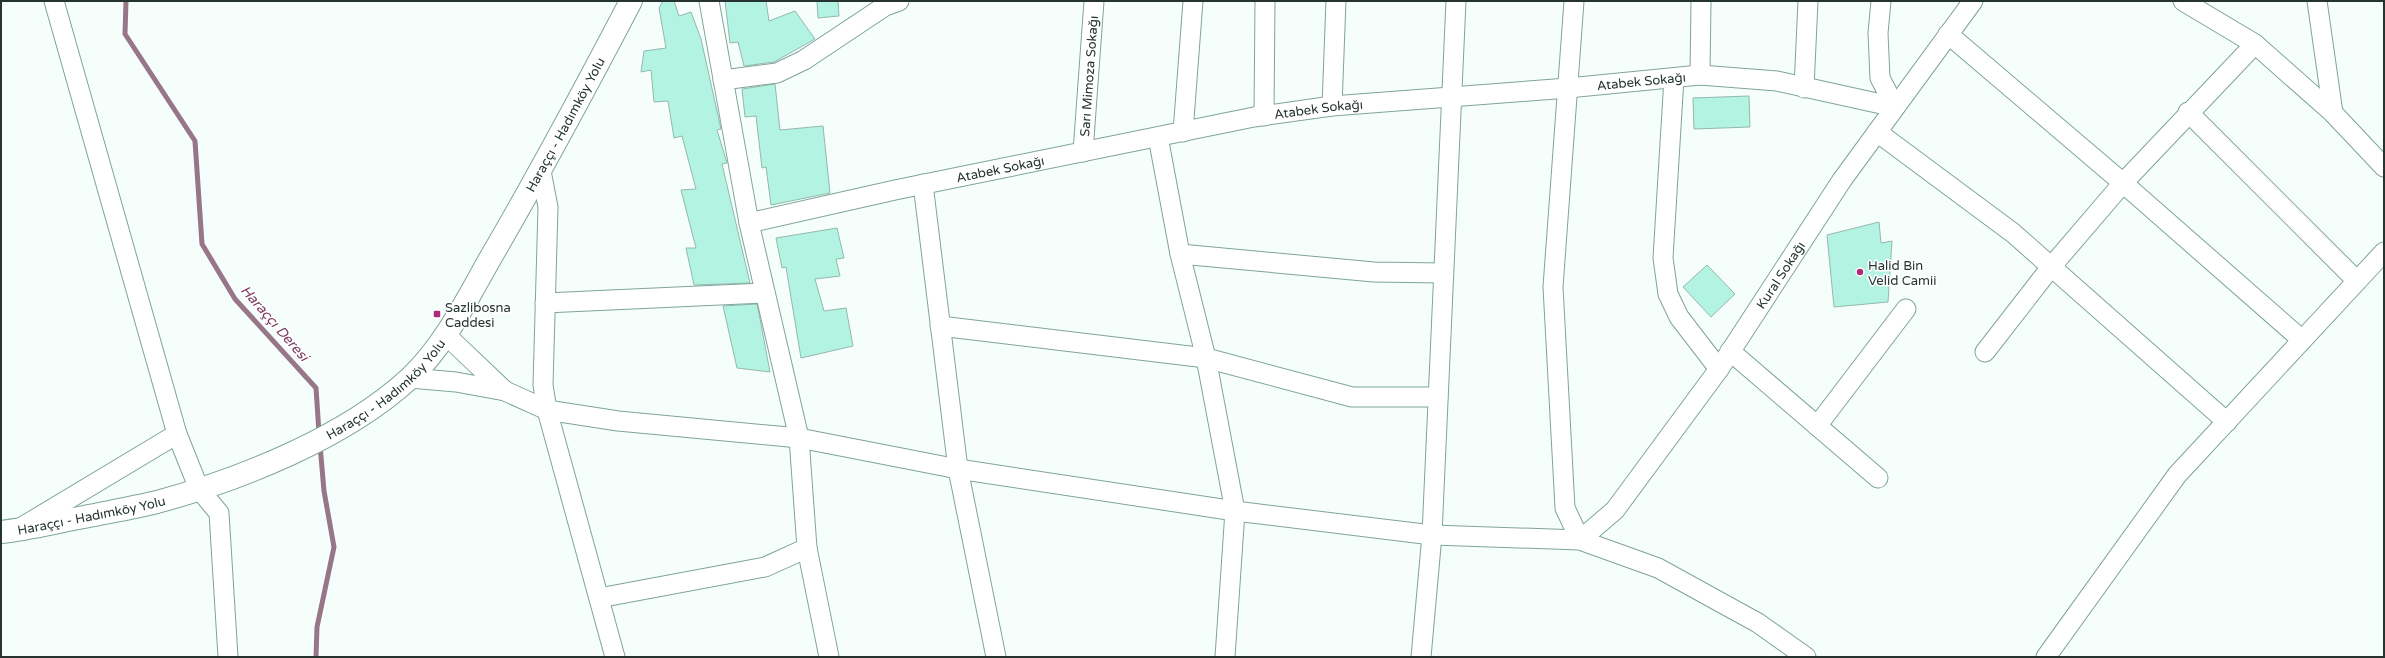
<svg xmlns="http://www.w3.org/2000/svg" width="2385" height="658" font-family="'Varela Round',sans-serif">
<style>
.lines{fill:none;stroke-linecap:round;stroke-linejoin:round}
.stream{stroke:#967687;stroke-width:5}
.building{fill:#b2f4e1;stroke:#94b8ad}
.minor-casing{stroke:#7fa499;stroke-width:21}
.major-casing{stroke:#7fa499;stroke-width:24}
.minor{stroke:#fff;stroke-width:19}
.major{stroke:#fff;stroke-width:22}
.poi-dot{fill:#ac2c7b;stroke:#fff;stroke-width:1.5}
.labels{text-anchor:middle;stroke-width:3;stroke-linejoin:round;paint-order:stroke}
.street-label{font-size:13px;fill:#25342f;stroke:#fff}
.poi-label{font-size:13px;fill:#25342f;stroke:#fff;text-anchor:start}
.water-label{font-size:14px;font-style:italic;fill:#7e3c60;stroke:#fff}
</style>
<rect width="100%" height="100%" fill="#f6fefb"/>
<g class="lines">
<!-- stream -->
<g class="stream">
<path d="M126,1L125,34L195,141L202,244L235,299L316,388L319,433"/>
<path d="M316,657L317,627L334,547L324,491L320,445"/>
</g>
</g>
<!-- building -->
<g class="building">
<path d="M663,1H674L679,16L691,12L701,39L721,129L717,130L727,163L722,164L750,283L694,285L686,248H696L681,190L696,189L682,136L674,138L668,101L654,102L651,70L641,72L644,51L666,48L659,8Z"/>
<path d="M725,1H766L769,21L795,11L815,39L774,62L744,66L738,42L730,43Z"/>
<path d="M817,1H838L839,16L818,18Z"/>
<path d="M775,84L780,130L823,126L830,193L771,205L766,167L762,168L756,116L745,117L742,89Z"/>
<path d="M1749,96L1750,127L1694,129L1693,98Z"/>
<path d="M1879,222L1881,243L1892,241L1888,302L1834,307L1827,235Z"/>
<path d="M837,228L844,258L836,259L840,276L815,279L824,311L846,308L853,346L801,358L786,267L782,268L776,238Z"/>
<path d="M1707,265L1735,294L1711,317L1683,287Z"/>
<path d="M757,304L760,319L770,372L737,368L723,306Z"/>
</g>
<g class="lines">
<!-- minor casing -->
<g class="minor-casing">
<g id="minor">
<path d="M54,1L177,434L199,489L219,513L228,657"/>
<path d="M709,1L749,223L799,438L807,548L829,657"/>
<path id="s1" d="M1574,1L1553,287L1565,508L1580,540L1615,510L1719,369L1842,180L1973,1"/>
<path d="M1881,1L1878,33L1880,78L1895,107"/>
<path d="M2183,1L2255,44L2333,113L2384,167"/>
<path d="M2317,1L2333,113"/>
<path d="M1948,34L2123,183L2302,340"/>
<path d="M1700,75L1701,1"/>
<path d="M1674,78L1663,258L1668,294L1679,317L1719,369"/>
<path d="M723,80L777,73L804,60L885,6L899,1"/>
<path d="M1804,88L1808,1"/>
<path d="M1332,106L1336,1"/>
<path d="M2188,112L2357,281"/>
<path d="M1264,116L1265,1"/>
<path d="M1183,132L1193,1"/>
<path d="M1877,132L2013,233L2227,422"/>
<path d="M1158,137L1180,254L1206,358L1235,511L1225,657"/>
<path id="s2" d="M1083,152L1094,1"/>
<path d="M541,171L548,207L543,385L547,410L615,657"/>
<path d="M923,184L958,469L996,657"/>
<path id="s3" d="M749,223L895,190L1254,117L1332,106L1568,88L1700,75L1777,81L1895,107"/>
<path d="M1180,254L1374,272L1443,273"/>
<path d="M545,303L764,293"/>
<path d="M940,326L1206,358L1352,397H1438"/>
<path d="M1730,351L1878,478"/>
<path d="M1985,352L2051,267L2123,183L2255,44"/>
<path d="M410,378L456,382L505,391L446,335"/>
<path d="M505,391L547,410L618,421L799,438L958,469L1235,511L1432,535L1580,540L1658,568L1758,623L1806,657"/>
<path d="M1817,426L1906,309"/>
<path d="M22,527L177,434"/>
<path d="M599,598L765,567L807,548"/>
<path d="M1421,657L1432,535L1456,1"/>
<path d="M2046,657L2177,475L2384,252"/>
</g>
</g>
<!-- major casing -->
<g class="major-casing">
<g id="major">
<path id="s4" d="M1,532C29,529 56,522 84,517C108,512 133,508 157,502C241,479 345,438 410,378C445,345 467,299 491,257C540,173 586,87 631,1"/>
</g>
</g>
<!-- minor -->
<use href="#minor" class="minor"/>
<!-- major -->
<use href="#major" class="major"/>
</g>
<!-- markers -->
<g class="poi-dot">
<circle cx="1860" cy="272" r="4"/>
<rect x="433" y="310" width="8" height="8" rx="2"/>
</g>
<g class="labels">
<!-- street labels -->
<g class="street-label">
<text dy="5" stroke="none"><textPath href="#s2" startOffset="76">Sarı Mimoza Sokağı</textPath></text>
<text dy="5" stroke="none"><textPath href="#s3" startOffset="905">Atabek Sokağı</textPath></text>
<text dy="5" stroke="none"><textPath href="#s3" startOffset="581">Atabek Sokağı</textPath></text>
<text dy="5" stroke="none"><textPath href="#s4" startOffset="741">Haraççı - Hadımköy Yolu</textPath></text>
<text dy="5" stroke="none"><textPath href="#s3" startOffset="257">Atabek Sokağı</textPath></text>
<text dy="5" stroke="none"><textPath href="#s1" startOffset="877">Kural Sokağı</textPath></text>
<text dy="5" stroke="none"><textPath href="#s4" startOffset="417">Haraççı - Hadımköy Yolu</textPath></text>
<text dy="5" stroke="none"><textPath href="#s4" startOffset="92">Haraççı - Hadımköy Yolu</textPath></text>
</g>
<!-- poi labels -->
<g class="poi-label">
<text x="1868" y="270">Halid Bin<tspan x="1868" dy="15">Velid Camii</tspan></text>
<text x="445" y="312">Sazlibosna<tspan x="445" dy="15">Caddesi</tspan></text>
</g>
<!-- water labels -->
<g class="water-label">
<text transform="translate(275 323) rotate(49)" y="5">Haraççı Deresi</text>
</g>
</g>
<!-- border -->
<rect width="2385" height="658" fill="none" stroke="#25342f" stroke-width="4"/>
</svg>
